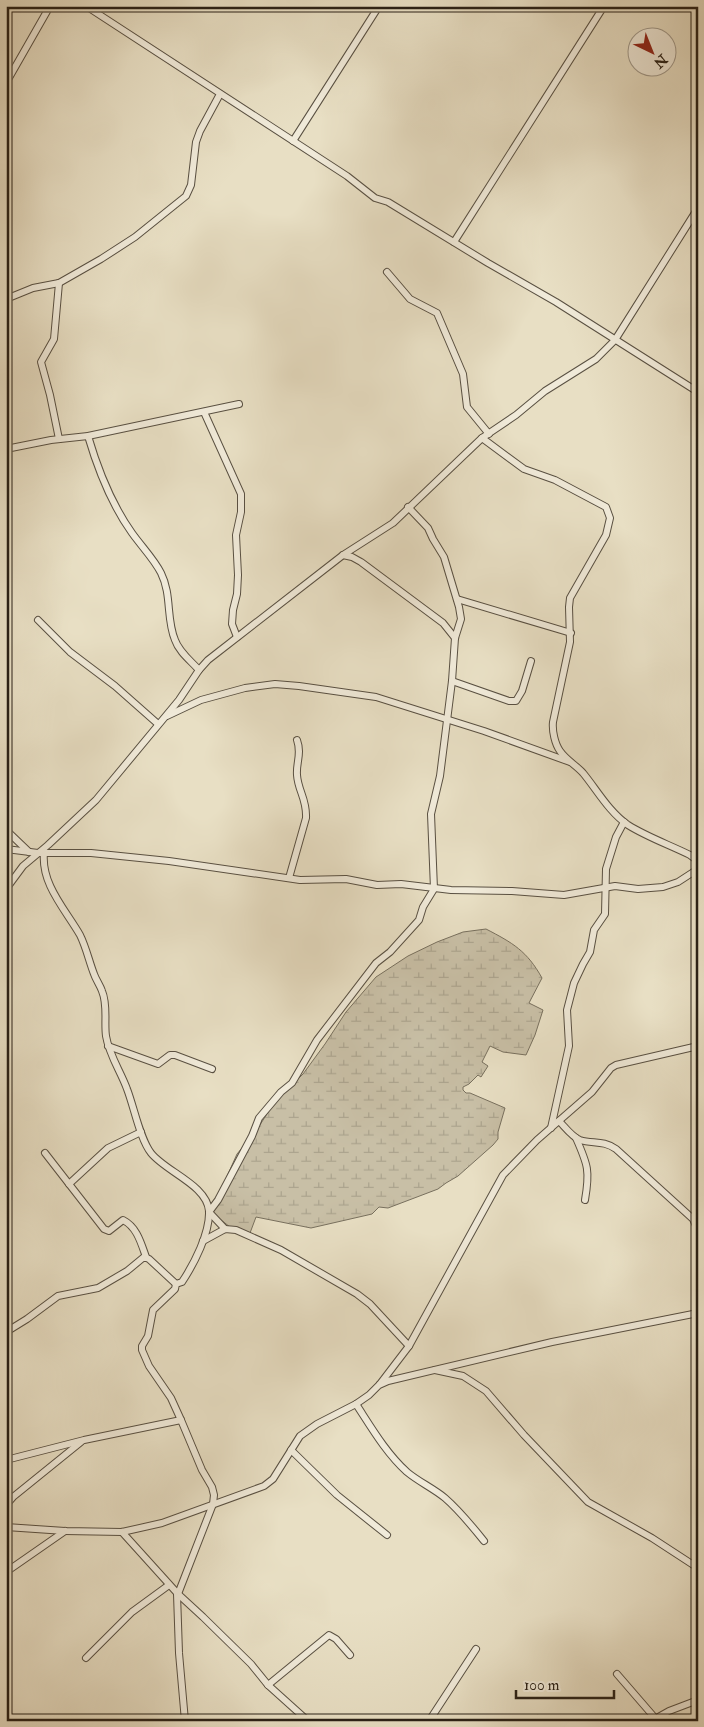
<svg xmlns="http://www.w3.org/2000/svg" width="704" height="1727" font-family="'IM FELL Double Pica',serif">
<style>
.wetland{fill:url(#wetland-marsh);stroke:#78705e}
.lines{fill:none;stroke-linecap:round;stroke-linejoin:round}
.street-casing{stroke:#595042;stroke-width:8}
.street{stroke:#f0ead9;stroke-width:6}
</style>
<defs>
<pattern id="wetland-marsh" width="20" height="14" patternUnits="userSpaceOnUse" patternTransform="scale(1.25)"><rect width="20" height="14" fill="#c8bfa6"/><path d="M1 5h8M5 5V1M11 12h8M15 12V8" fill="none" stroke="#aca48e"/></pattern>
</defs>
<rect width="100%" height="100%" fill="#e8dfc4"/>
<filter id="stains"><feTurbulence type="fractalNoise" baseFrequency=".004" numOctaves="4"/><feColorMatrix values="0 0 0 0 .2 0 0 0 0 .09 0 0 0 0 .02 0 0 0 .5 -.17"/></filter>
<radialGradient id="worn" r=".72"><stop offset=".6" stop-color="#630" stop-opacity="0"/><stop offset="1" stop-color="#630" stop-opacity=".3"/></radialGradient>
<!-- wetland -->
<path class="wetland" d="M486,929C513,943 527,951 542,978L529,1003L543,1010L535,1035L526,1055L503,1052L490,1046L482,1062L488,1066L481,1077L478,1075L469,1084L463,1087V1090L466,1093H470L505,1108L498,1132V1139L493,1145L458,1176L446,1183L438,1189L388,1208L379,1207L372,1214L311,1228L256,1217L250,1233L230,1227L211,1212L237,1154L256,1131L274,1103L303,1074L325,1044L346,1012L376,977L408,956L437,942L463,932Z"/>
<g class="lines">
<!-- street casing -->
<g class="street-casing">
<g id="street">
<path d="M86,6L347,176L375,198L388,202L488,263L556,302L698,392"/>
<path d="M6,83L50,6"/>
<path d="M293,141L379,6"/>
<path d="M454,242L604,6"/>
<path d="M387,272L410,299L437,313L463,374L467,407L489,434"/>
<path d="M59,283L54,339L41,362L50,395L59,439"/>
<path d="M6,299L33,288L59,283L101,259L135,237L186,196L191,185L196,142L200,131L220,94"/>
<path d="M204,412L241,494V512L236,535L238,575L237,594L233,610L232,624L237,637"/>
<path d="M88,436C98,470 112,505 132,533C142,547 154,559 161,573C172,595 166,619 175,640C179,652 191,661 199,670"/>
<path d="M482,438L524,469L555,480L606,507L610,518L606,535L570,598L569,607L570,642L553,722C552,731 555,744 560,751C566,760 576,765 583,773C597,790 609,812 628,825C647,837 670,845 690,855L698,861"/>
<path d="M6,449L51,440L88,436L239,404"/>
<path d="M343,555L352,557L361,562L443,623L455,638"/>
<path d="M457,599L571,633"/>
<path d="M38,620L70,652L115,686L158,724"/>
<path d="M452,681L509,701H516L522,691L531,661"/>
<path d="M167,716L201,700L245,688L275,684L299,686L376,697L484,731L570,762"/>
<path d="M6,830L29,852"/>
<path d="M6,849L38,853H91L169,861L300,880L346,879L377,885L401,884L451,890L512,891L564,895L615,886L638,889L663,887L678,882L698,869"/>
<path d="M44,853C41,884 65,909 80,935C86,947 89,961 94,974C96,980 100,985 102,991C108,1005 104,1022 106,1036C109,1055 121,1072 127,1089C134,1107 140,1139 151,1153C166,1172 207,1185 209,1211C210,1233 194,1264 182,1282L176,1284L175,1289L153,1310L148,1336L142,1346V1350L149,1366L171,1398L181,1420L202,1470L212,1487L214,1495L213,1504L178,1594"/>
<path d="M289,878L306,818C307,799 298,791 297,775C296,762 302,754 297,740"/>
<path d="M6,889L23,866L48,845L96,800L179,700L199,670L208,660L343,555L393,523L482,438L516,415L545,391L596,359L615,340L698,208"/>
<path d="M108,1046L158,1064L170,1055H175L212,1069"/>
<path d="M559,1121C565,1127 572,1137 580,1140C593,1144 603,1140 616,1149L693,1219L698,1230"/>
<path d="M551,1128L569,1046L567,1010L574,983L583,964L590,952L594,930L605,914L606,869L616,837L624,822"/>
<path d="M576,1138C588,1165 590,1171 585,1200"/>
<path d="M45,1153L104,1229L109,1231L123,1220C137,1227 141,1243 146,1257"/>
<path d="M69,1184L108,1148L141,1132"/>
<path d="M225,1229L209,1212L218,1200L252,1136L259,1118L281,1092L292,1083L317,1040L376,963L390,952L419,920L423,907L434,889L431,814L440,776L452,681L455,638L461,619L459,607L444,557L433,539L428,528L408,507"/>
<path d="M203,1241L225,1229L236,1230L281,1250L357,1294L370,1304L409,1346"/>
<path d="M6,1332L27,1319L58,1296L98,1288L127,1271L144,1257L149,1259L176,1284"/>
<path d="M435,1370L463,1376L486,1391L524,1435L588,1502L652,1538L698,1568"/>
<path d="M380,1384L409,1346L503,1175L537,1140L592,1092L611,1068L616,1065L698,1046"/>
<path d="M356,1404C371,1427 386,1453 407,1472C419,1482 433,1488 445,1498C460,1511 472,1526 484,1541"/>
<path d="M291,1450L337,1495L387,1535"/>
<path d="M6,1460L84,1440L181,1420"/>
<path d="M6,1505L13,1497L81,1442"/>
<path d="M6,1527L65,1531L122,1532L162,1523L264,1486L273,1479L300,1436L317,1424L356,1404L369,1395L379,1385L388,1381L552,1342L698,1313"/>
<path d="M122,1532L178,1594L203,1617L251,1664L268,1685L308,1721"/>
<path d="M6,1572L65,1531"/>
<path d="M177,1594L179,1653L185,1721"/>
<path d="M6,1657L7,1658"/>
<path d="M86,1658L132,1612L169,1585"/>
<path d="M617,1674L655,1718"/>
<path d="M268,1685L329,1635L336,1639L350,1655"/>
<path d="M653,1720L669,1711L698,1700"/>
<path d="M429,1721L476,1649"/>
<path d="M537,1721L538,1719"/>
</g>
</g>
<!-- street -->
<use href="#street" class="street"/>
</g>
<!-- margin -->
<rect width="704" height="1727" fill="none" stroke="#e8dfc4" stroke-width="25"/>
<rect x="8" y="8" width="689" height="1712" fill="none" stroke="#292016" stroke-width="2.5"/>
<rect x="12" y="12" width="679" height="1702" fill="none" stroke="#292016"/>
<!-- north arrow -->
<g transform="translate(652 52) rotate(137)"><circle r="24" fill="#f0ead9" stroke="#a0998b"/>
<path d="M0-4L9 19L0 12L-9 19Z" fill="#8f2418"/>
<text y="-8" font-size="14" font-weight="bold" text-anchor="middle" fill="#292016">N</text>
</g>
<!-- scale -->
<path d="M516 1690v8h98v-8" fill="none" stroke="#292016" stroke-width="2.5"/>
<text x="524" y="1690" font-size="15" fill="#292016" stroke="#f0ead9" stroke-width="4" paint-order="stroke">100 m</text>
<rect width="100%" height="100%" filter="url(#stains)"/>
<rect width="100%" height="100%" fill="url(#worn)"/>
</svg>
